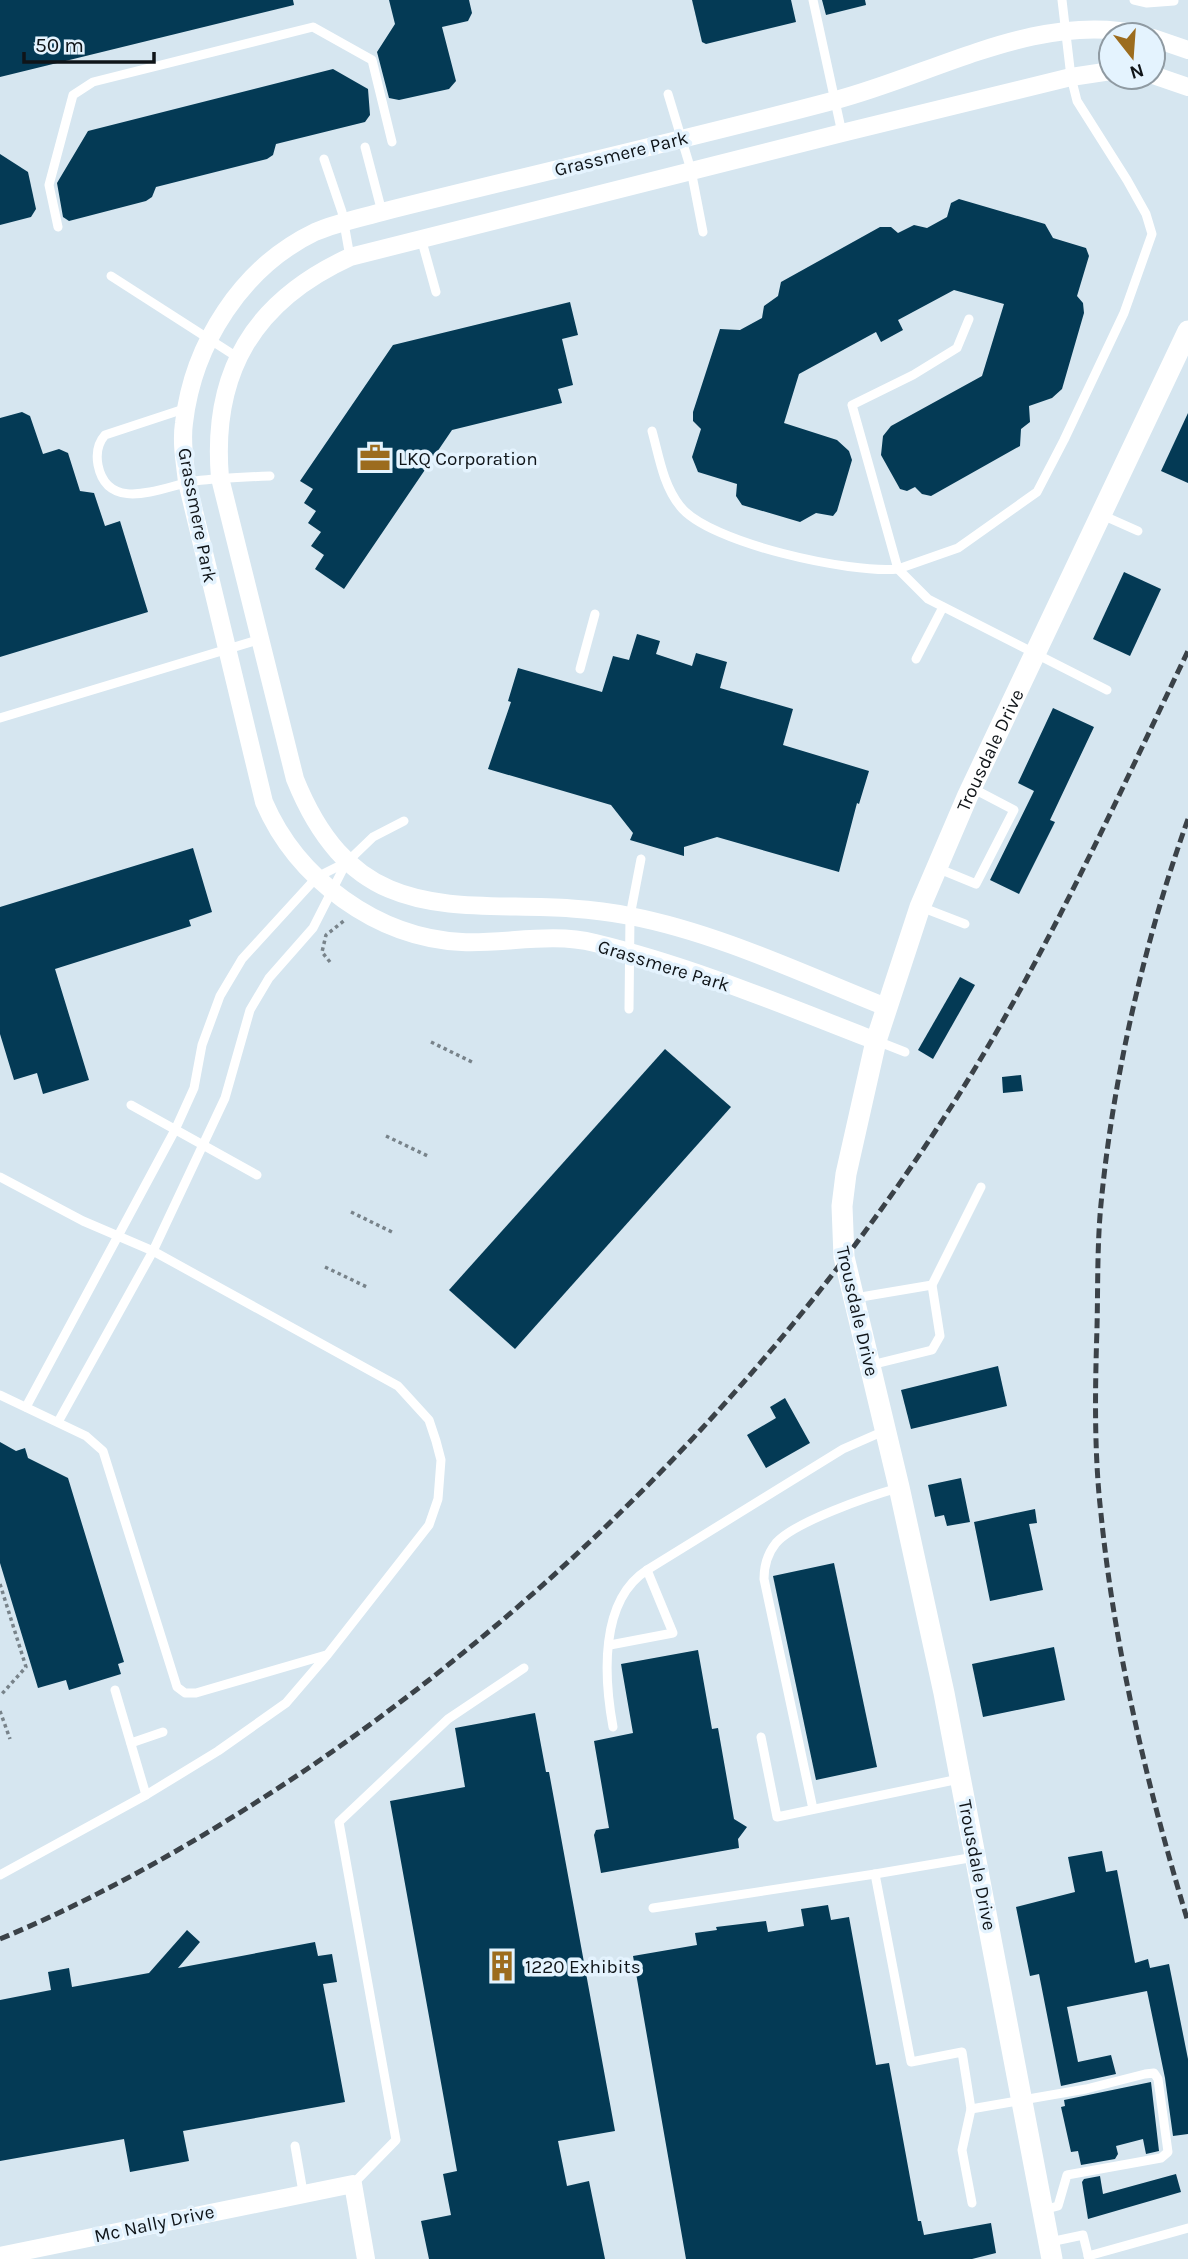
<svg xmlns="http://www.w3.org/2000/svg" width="1188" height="2259" font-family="Karla,sans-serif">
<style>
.building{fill:#043a55}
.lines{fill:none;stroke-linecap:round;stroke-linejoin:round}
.path{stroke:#78838a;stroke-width:3.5;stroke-dasharray:3.5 3.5;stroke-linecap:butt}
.service{stroke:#fff;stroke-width:9}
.minor{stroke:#fff;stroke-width:18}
.tertiary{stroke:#fff;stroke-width:21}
.rail{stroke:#3b4248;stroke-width:5;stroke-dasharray:10 5;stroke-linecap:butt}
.labels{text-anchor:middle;stroke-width:7;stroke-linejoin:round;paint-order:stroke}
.street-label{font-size:19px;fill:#0f1418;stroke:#e4f3fe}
.poi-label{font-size:19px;fill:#0f1418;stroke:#e4f3fe;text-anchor:start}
</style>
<rect width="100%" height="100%" fill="#d6e6f0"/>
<!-- building -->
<g class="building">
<path d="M0,0H293L294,5L0,77Z"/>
<path d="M389,0H469L472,13L468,21L442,27L456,81L449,89L399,100L389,98L377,52L395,24Z"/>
<path d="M692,0H791L796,22L706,44L702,42Z"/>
<path d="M822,0H865L866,5L826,15Z"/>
<path d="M333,69L368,89L370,115L365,122L276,144L273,155L267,159L156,187L152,197L146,201L69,221L63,217L57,183L88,131Z"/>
<path d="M0,154L28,172L36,209L31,217L0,225Z"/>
<path d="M959,199L1045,224L1053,238L1086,248L1089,256L1077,296L1083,303L1084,313L1062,389L1052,398L1029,406L1030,422L1021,429L1020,446L931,496L922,494L915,487L907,491L900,489L881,455L883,436L891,426L982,376L1004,304L954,290L898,320L903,330L881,342L876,332L799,374L784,423L837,440L849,451L852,460L837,511L833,516L816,513L800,522L742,505L736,496L737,484L698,472L692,457L701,429L693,421V412L720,329L740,330L762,318L764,306L778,296L781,282L880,227H891L898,233L914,225L927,228L947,217L951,203Z"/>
<path d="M570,302L578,335L562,339L573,385L558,389L562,403L452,430L344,589L315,569L324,555L311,546L321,532L308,523L316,511L304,503L313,489L300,481L393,345Z"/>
<path d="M22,412L30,416L43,454L59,449L68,453L80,491L94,493L105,526L120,521L148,612L0,657V418Z"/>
<path d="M1188,413V483L1161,471Z"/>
<path d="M1124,572L1161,589L1130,656L1093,639Z"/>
<path d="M637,634L660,641L656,654L692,666L696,653L727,662L720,688L793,709L783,745L869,771L859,804L857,803L839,872L717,837L684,847V856L630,840L633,833L611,805L488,769L511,702L508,701L518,668L602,692L613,656L629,660Z"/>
<path d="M1053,708L1094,727L1050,820L1055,822L1019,894L990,880L1034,791L1018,783Z"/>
<path d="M193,848L212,912L189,920L191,926L55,969L89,1080L43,1094L37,1073L14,1080L0,1034V907Z"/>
<path d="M960,977L975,985L933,1059L918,1050Z"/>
<path d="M665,1049L731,1107L515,1349L449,1290Z"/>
<path d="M1021,1075L1023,1091L1003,1093L1002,1077Z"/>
<path d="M998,1366L1007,1406L911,1429L901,1390Z"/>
<path d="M785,1398L810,1443L766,1468L747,1435L776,1418L770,1407Z"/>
<path d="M0,1442L16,1451L25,1448L28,1458L68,1478L124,1662L118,1664L121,1674L69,1690L66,1680L38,1688L0,1563Z"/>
<path d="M961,1478L970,1522L947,1526L944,1515L935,1517L928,1485Z"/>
<path d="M1035,1509L1037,1523L1029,1524L1043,1590L990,1601L974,1522Z"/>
<path d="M834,1563L877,1767L816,1780L773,1576Z"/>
<path d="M1054,1647L1065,1700L983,1717L972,1664Z"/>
<path d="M698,1650L712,1729L718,1728L734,1819L747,1827L738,1839L739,1848L601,1873L594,1835L596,1830L609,1828L594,1741L633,1733L621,1664Z"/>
<path d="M535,1713L546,1772H549L615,2131L558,2141L567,2186L589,2181L605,2259H429L421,2221L451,2215L443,2174L457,2171L390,1801L465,1787L455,1728Z"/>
<path d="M1102,1851L1106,1872L1117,1870L1135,1963L1148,1959L1150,1968L1169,1964L1188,2059V2134L1173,2136L1165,2078L1147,1991L1067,2007L1078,2062L1111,2055L1116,2074L1061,2086L1039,1974L1030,1976L1016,1907L1075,1892L1068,1857Z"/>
<path d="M828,1905L831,1920L849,1917L876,2065L889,2063L918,2221H921L924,2235L991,2223L996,2253L972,2259H686L633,1956L697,1945L695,1933L717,1930L716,1927L766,1921L768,1932L804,1926L801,1909Z"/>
<path d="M187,1930L200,1942L178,1968L315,1942L318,1956L332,1954L337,1982L323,1984L345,2102L183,2131L189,2161L130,2172L124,2139L0,2161V2000L51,1990L48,1972L69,1968L72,1987L149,1973Z"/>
<path d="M1151,2082L1159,2151L1146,2154L1143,2139L1116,2146L1118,2154L1115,2159L1081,2165L1078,2151L1071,2152L1061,2107L1065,2106L1064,2100Z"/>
<path d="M1176,2174L1181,2192L1088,2219L1082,2182L1084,2179L1100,2176L1103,2194Z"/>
</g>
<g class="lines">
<!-- path -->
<g class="path">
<path d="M330,962L322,952L326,935L345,920"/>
<path d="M431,1042L474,1063"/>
<path d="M386,1136L430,1157"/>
<path d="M351,1212L394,1233"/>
<path d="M325,1267L367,1287"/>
<path d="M0,1584L26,1667L0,1696"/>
<path d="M0,1711L10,1739"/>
</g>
<!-- service -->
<g class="service">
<path d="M813,0L842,133"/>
<path d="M1062,0L1071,77L1077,101L1127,180L1146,214L1152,234L1124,313L1064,440L1037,492L958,548L898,569L928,599L1107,690"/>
<path d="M1134,0L1147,3L1174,1"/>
<path d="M668,94L691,170L703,232"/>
<path d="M365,147L382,212"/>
<path d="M324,159L342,212L350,257"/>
<path d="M58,227L49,185L73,95L93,82L313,27L372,60L392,142"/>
<path d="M421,238L436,292"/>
<path d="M111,276L237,357"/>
<path d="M187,408L105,435C97,444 96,454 98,465C108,515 164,486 195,481C220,478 245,477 270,476"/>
<path d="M652,431C659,456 663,485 680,506C708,543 852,574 898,569L852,405L913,375L957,348L969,319"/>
<path d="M1102,515L1138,531"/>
<path d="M916,659L943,607"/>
<path d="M580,669L595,614"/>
<path d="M0,718L261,639"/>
<path d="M937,868L976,884L1014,810L972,788"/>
<path d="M921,907L965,924"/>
<path d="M629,1009L630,916L641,859"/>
<path d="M877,1041L905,1052"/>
<path d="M131,1105L257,1175"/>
<path d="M0,1177L83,1221L153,1251L398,1386L429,1420L436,1441L441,1460L438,1499L429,1525L328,1654L286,1703L218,1751L146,1795L0,1875"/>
<path d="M855,1298L932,1285"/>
<path d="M871,1365L932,1350L940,1336L932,1285L981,1187"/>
<path d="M0,1395L86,1436L103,1451L177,1687L185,1693H196L326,1655"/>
<path d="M26,1407L175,1130L194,1088L202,1045L220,996L242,959L317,877L347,862L373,837L404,821"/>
<path d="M58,1422L153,1251L225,1098L250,1010L269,978L313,928L346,863"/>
<path d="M610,1645L673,1633L647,1570"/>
<path d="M115,1690L146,1795"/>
<path d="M613,1727C604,1678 599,1601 647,1570L843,1449L884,1431"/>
<path d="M761,1737L777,1817L959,1779"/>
<path d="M131,1743L163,1732"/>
<path d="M813,1809L764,1579C764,1566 768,1553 776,1543C794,1522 870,1496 898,1488"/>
<path d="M975,1857L875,1874L911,2062L962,2052L971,2109L1086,2089L1145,2074L1154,2073L1158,2079L1168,2152L1161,2158L1067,2175L1058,2206L1043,2210"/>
<path d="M653,1908L875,1874"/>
<path d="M971,2109L962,2150L972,2203"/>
<path d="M295,2146L303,2192"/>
<path d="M353,2184L396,2140L339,1822L448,1719L524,1668"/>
<path d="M1050,2242L1083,2235L1089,2259"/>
<path d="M1088,2256L1188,2228"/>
</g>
<!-- minor -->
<g class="minor">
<path d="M1153,38L1188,50"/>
<path d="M1153,75L1188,87"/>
<path d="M886,1007C803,974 718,933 630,916C489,887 365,953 295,779L220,478C211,372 254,301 350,257L842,133L1071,77L1111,71"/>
<path d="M876,1041C783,1005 691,966 595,943C551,932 506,944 462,942C377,938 297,879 264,802L187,482C185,463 181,443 184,423C193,344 242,267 315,232C336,223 360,218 382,212C533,174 685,140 836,100C935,74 1040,10 1143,35"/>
<path d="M0,2256L353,2184L366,2259"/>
</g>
<!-- tertiary -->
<path class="tertiary" id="s1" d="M1052,2259L944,1693L899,1487L844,1257L842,1206L846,1174L876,1041L920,907L968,795L1188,331"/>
<!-- rail -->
<g class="rail">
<path d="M1188,819C1145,939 1113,1077 1101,1204C1097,1245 1098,1287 1097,1328C1095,1390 1094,1453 1101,1514C1115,1653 1148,1789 1188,1922"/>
<path d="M0,1939C108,1894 210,1834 307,1769C557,1599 770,1381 936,1130C1036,979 1110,813 1188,651"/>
</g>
</g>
<!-- icons -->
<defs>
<g id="office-bare" transform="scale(2.415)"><path d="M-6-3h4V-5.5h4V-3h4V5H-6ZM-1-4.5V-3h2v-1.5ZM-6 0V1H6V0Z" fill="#9c6c1e" stroke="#e4f3fe" stroke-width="2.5" paint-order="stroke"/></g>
<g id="building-bare" transform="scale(2.415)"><path d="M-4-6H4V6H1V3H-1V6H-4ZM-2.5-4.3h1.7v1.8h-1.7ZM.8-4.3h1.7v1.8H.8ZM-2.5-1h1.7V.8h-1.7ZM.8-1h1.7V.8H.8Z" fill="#9c6c1e" stroke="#e4f3fe" stroke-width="2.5" paint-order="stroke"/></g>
</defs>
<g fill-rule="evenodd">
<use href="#office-bare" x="375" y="458"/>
<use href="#building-bare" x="502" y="1966"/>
</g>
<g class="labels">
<!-- street labels -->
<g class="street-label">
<text transform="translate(621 153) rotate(-14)" y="7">Grassmere Park</text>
<text transform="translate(198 515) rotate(79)" y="7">Grassmere Park</text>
<text dy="7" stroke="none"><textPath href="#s1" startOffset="1556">Trousdale Drive</textPath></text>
<text transform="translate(664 965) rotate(17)" y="7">Grassmere Park</text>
<text transform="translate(858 1311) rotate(77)" y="7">Trousdale Drive</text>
<text transform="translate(978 1865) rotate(79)" y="7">Trousdale Drive</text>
<text transform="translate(154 2223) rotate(-12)" y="7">Mc Nally Drive</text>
</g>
<!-- poi labels -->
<g class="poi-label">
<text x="398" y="465">LKQ Corporation</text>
<text x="525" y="1973">1220 Exhibits</text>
</g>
</g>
<!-- north arrow -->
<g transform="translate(1132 56) rotate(163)"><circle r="33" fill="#e4f3fe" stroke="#8f9aa2" stroke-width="2"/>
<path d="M0-5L12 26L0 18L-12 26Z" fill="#9c6c1e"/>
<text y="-10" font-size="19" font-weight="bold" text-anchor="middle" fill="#0f1418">N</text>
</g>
<!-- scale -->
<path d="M24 52v10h130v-10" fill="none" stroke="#0f1418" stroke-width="3.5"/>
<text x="35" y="52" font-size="21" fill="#0f1418" stroke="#e4f3fe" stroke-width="5" paint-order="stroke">50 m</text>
</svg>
